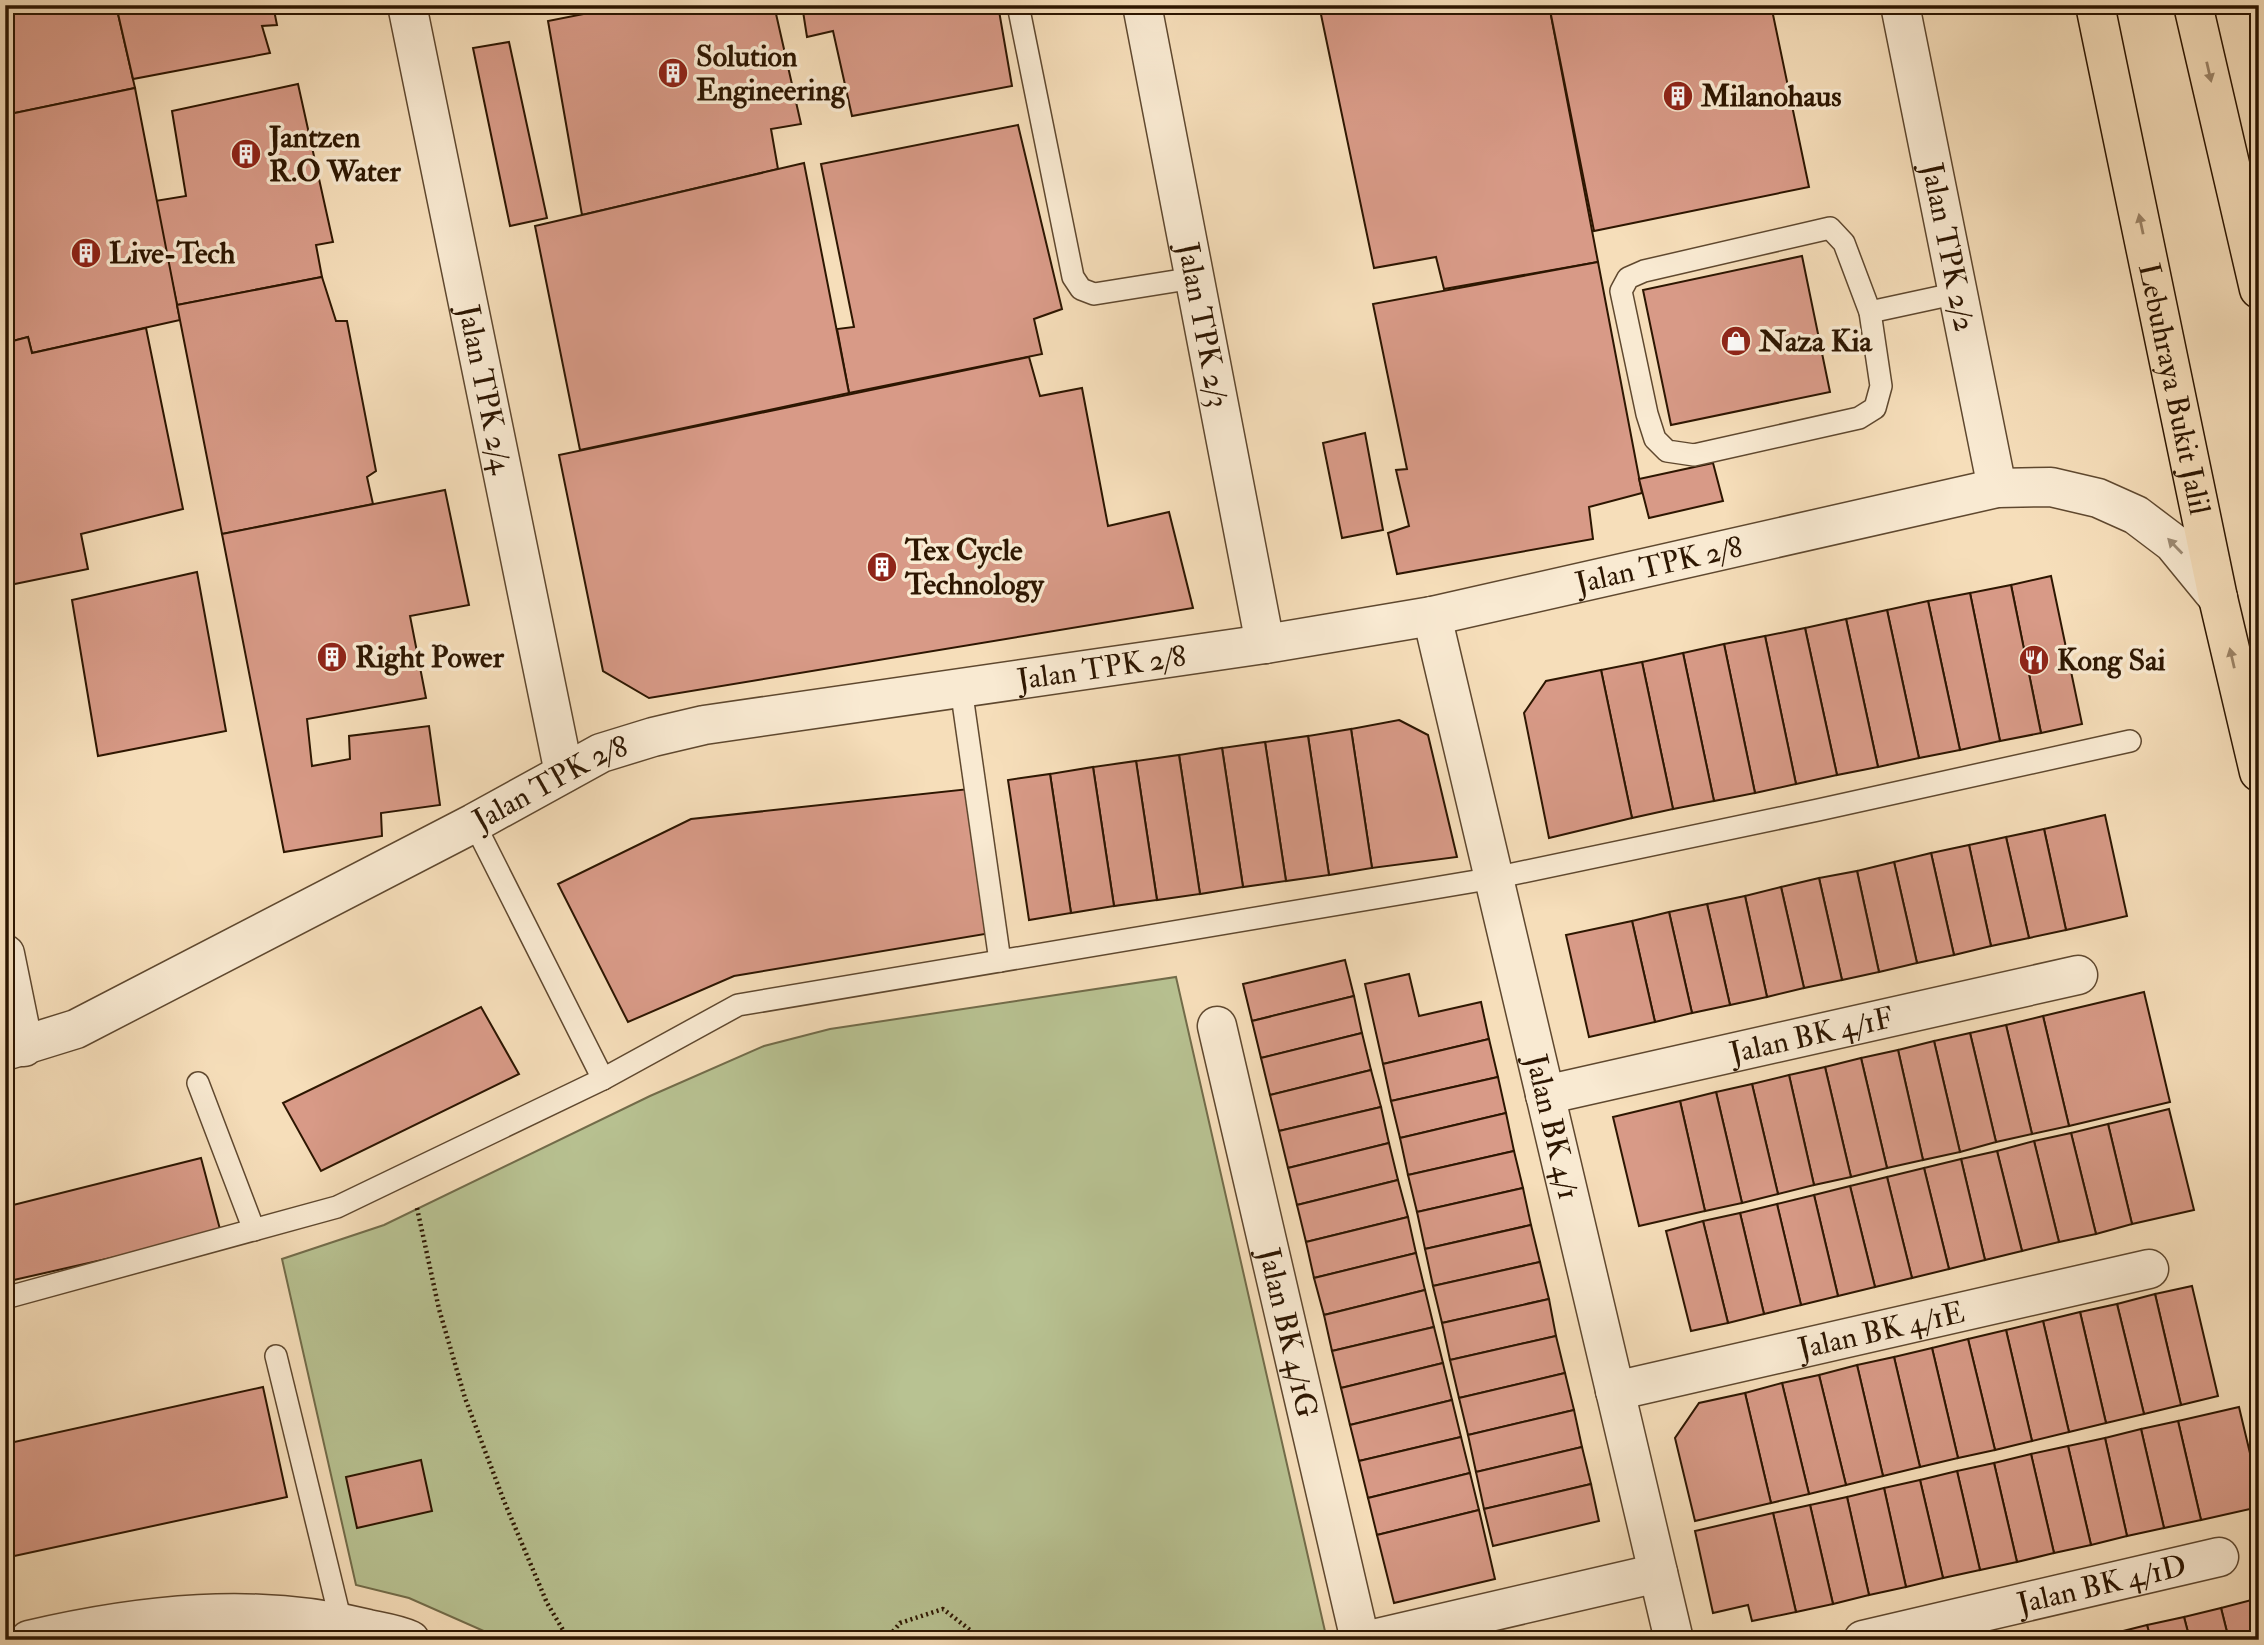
<svg xmlns="http://www.w3.org/2000/svg" width="2264" height="1645" font-family="'IM FELL Double Pica',serif">
<style>
.green{fill:#b8c292;stroke:#726c4a;stroke-width:2}
.building{fill:#d89a87;stroke:#2d1601;stroke-width:2}
.lines{fill:none;stroke-linecap:round;stroke-linejoin:round}
.service-casing{stroke:#5f482f;stroke-width:24}
.minor-casing{stroke:#5f482f;stroke-width:41}
.trunk-casing{stroke:#2d1601;stroke-width:41}
.path{stroke:#2d1601;stroke-width:4.5;stroke-dasharray:2 3.5;stroke-linecap:butt}
.service{stroke:#f9ead2;stroke-width:21}
.minor{stroke:#f9ead2;stroke-width:38}
.trunk{stroke:#f6deba;stroke-width:38}
.oneway{fill:#9c8467}
.oneway2{fill:#9d8b74}
.labels{text-anchor:middle;stroke-width:7;stroke-linejoin:round;paint-order:stroke}
.poi-label{font-size:30px;font-weight:bold;fill:#2d1601;stroke:#f9ead2;text-anchor:start}
.street-label{font-size:30px;fill:#2d1601;stroke:#f9ead2}
</style>
<rect width="100%" height="100%" fill="#f6deba"/>
<filter id="stains"><feTurbulence type="fractalNoise" baseFrequency=".00286" numOctaves="4"/><feColorMatrix values="0 0 0 0 .2 0 0 0 0 .09 0 0 0 0 .02 0 0 0 .5 -.17"/></filter>
<radialGradient id="worn" r=".72"><stop offset=".6" stop-color="#630" stop-opacity="0"/><stop offset="1" stop-color="#630" stop-opacity=".3"/></radialGradient>
<!-- green -->
<path class="green" d="M1176,977L1327,1640H504L409,1598L356,1585L282,1259L384,1225L650,1096L764,1046L830,1029Z"/>
<!-- building -->
<g class="building">
<path d="M5,5H116L135,88L5,115Z"/>
<path d="M116,5H273L277,25L262,26L270,53L133,79Z"/>
<path d="M774,5L801,124L771,129L778,169L582,215L548,21L629,5Z"/>
<path d="M802,5H998L1012,86L852,116L833,31L807,37Z"/>
<path d="M1319,5H1549L1598,262L1444,289L1436,257L1374,268Z"/>
<path d="M1549,5H1771L1809,187L1594,231Z"/>
<path d="M509,42L547,218L510,226L473,48Z"/>
<path d="M298,84L333,242L316,245L322,277L177,305L155,201L186,196L172,111Z"/>
<path d="M135,88L180,320L32,353L28,337L5,343V115Z"/>
<path d="M1018,125L1062,309L1034,319L1042,354L849,393L837,329L854,327L821,164Z"/>
<path d="M804,163L849,393L580,450L535,226Z"/>
<path d="M1802,256L1830,392L1671,425L1643,290Z"/>
<path d="M1598,262L1642,493L1589,507L1593,539L1397,574L1388,533L1409,526L1396,470L1407,469L1373,304Z"/>
<path d="M322,277L336,321H347L376,471L367,477L373,504L222,534L177,305Z"/>
<path d="M146,328L183,509L81,534L88,569L5,586V343L28,337L32,353Z"/>
<path d="M1029,357L1040,396L1082,388L1108,526L1169,512L1193,608L649,698L603,671L559,455Z"/>
<path d="M1365,433L1383,530L1342,538L1323,443Z"/>
<path d="M1713,463L1723,501L1649,518L1639,479Z"/>
<path d="M445,490L469,605L410,616L426,698L307,719L312,766L350,759L349,736L429,726L440,805L381,813L382,836L284,852L222,534Z"/>
<path d="M197,572L226,731L98,756L72,600Z"/>
<path d="M2051,576L2082,724L2041,733L2011,585Z"/>
<path d="M2011,585L2041,733L2000,741L1970,593Z"/>
<path d="M1970,593L2000,741L1960,750L1928,601Z"/>
<path d="M1928,601L1960,750L1919,758L1887,610Z"/>
<path d="M1887,610L1919,758L1878,767L1846,619Z"/>
<path d="M1846,619L1878,767L1837,775L1805,628Z"/>
<path d="M1805,628L1837,775L1796,784L1765,636Z"/>
<path d="M1765,636L1796,784L1755,793L1724,644Z"/>
<path d="M1724,644L1755,793L1714,801L1683,653Z"/>
<path d="M1683,653L1714,801L1673,809L1642,662Z"/>
<path d="M1642,662L1673,809L1632,818L1601,670Z"/>
<path d="M1601,670L1632,818L1549,838L1524,713L1546,681Z"/>
<path d="M1399,720L1428,735L1457,857L1372,868L1351,729Z"/>
<path d="M1351,729L1372,868L1329,875L1308,736Z"/>
<path d="M1308,736L1329,875L1286,881L1265,742Z"/>
<path d="M1265,742L1286,881L1243,887L1222,748Z"/>
<path d="M1222,748L1243,887L1200,894L1179,755Z"/>
<path d="M1179,755L1200,894L1157,900L1136,761Z"/>
<path d="M1136,761L1157,900L1114,906L1093,767Z"/>
<path d="M1093,767L1114,906L1071,913L1050,774Z"/>
<path d="M1050,774L1071,913L1029,920L1008,780Z"/>
<path d="M969,789L991,933L734,976L628,1022L558,884L691,819Z"/>
<path d="M2105,815L2127,916L2066,930L2044,829Z"/>
<path d="M2044,829L2066,930L2029,938L2006,837Z"/>
<path d="M2006,837L2029,938L1991,946L1969,845Z"/>
<path d="M1969,845L1991,946L1954,955L1931,853Z"/>
<path d="M1931,853L1954,955L1917,963L1894,862Z"/>
<path d="M1894,862L1917,963L1879,972L1857,871Z"/>
<path d="M1857,871L1879,972L1842,980L1819,878Z"/>
<path d="M1819,878L1842,980L1804,988L1781,887Z"/>
<path d="M1781,887L1804,988L1767,997L1745,896Z"/>
<path d="M1745,896L1767,997L1730,1005L1707,904Z"/>
<path d="M1707,904L1730,1005L1692,1013L1669,912Z"/>
<path d="M1669,912L1692,1013L1655,1022L1632,921Z"/>
<path d="M1632,921L1655,1022L1589,1037L1566,935Z"/>
<path d="M1345,960L1354,996L1252,1021L1243,984Z"/>
<path d="M1409,974L1419,1016L1481,1002L1489,1039L1383,1064L1365,984Z"/>
<path d="M2144,992L2170,1102L2069,1126L2043,1016Z"/>
<path d="M1354,996L1362,1033L1261,1058L1252,1021Z"/>
<path d="M481,1007L519,1074L321,1171L283,1103Z"/>
<path d="M2043,1016L2069,1126L2032,1134L2006,1025Z"/>
<path d="M2006,1025L2032,1134L1996,1142L1970,1033Z"/>
<path d="M1362,1033L1371,1070L1270,1095L1261,1058Z"/>
<path d="M1970,1033L1996,1142L1960,1152L1934,1041Z"/>
<path d="M1489,1039L1498,1077L1391,1101L1383,1064Z"/>
<path d="M1934,1041L1960,1152L1923,1160L1898,1050Z"/>
<path d="M1898,1050L1923,1160L1887,1168L1861,1058Z"/>
<path d="M1861,1058L1887,1168L1851,1177L1825,1067Z"/>
<path d="M1825,1067L1851,1177L1814,1185L1789,1075Z"/>
<path d="M1371,1070L1381,1107L1279,1131L1270,1095Z"/>
<path d="M1789,1075L1814,1185L1778,1194L1752,1084Z"/>
<path d="M1498,1077L1506,1113L1400,1138L1391,1101Z"/>
<path d="M1752,1084L1778,1194L1742,1203L1716,1092Z"/>
<path d="M1716,1092L1742,1203L1705,1211L1680,1101Z"/>
<path d="M1680,1101L1705,1211L1639,1226L1613,1117Z"/>
<path d="M1381,1107L1389,1143L1288,1168L1279,1131Z"/>
<path d="M2169,1109L2194,1210L2132,1224L2108,1124Z"/>
<path d="M1506,1113L1514,1151L1408,1175L1400,1138Z"/>
<path d="M2108,1124L2132,1224L2096,1234L2071,1133Z"/>
<path d="M2071,1133L2096,1234L2059,1242L2034,1141Z"/>
<path d="M2034,1141L2059,1242L2022,1251L1997,1151Z"/>
<path d="M1389,1143L1398,1180L1297,1205L1288,1168Z"/>
<path d="M1514,1151L1523,1188L1417,1212L1408,1175Z"/>
<path d="M1997,1151L2022,1251L1985,1260L1961,1159Z"/>
<path d="M201,1158L221,1233L5,1282V1207Z"/>
<path d="M1961,1159L1985,1260L1949,1269L1924,1168Z"/>
<path d="M1924,1168L1949,1269L1912,1278L1887,1177Z"/>
<path d="M1887,1177L1912,1278L1875,1287L1850,1186Z"/>
<path d="M1398,1180L1408,1217L1306,1242L1297,1205Z"/>
<path d="M1850,1186L1875,1287L1838,1296L1814,1195Z"/>
<path d="M1523,1188L1531,1225L1425,1249L1417,1212Z"/>
<path d="M1814,1195L1838,1296L1801,1305L1777,1204Z"/>
<path d="M1777,1204L1801,1305L1764,1314L1740,1213Z"/>
<path d="M1740,1213L1764,1314L1728,1323L1703,1221Z"/>
<path d="M1408,1217L1416,1253L1314,1278L1306,1242Z"/>
<path d="M1703,1221L1728,1323L1691,1331L1666,1231Z"/>
<path d="M1531,1225L1540,1262L1433,1286L1425,1249Z"/>
<path d="M1416,1253L1425,1290L1324,1315L1314,1278Z"/>
<path d="M1540,1262L1549,1299L1442,1323L1433,1286Z"/>
<path d="M2192,1286L2218,1396L2181,1405L2155,1294Z"/>
<path d="M1425,1290L1434,1327L1332,1351L1324,1315Z"/>
<path d="M2155,1294L2181,1405L2144,1414L2117,1304Z"/>
<path d="M1549,1299L1556,1336L1450,1360L1442,1323Z"/>
<path d="M2117,1304L2144,1414L2106,1423L2080,1312Z"/>
<path d="M2080,1312L2106,1423L2069,1432L2043,1321Z"/>
<path d="M2043,1321L2069,1432L2032,1441L2006,1330Z"/>
<path d="M1434,1327L1443,1363L1341,1388L1332,1351Z"/>
<path d="M2006,1330L2032,1441L1995,1450L1968,1339Z"/>
<path d="M1556,1336L1565,1373L1459,1398L1450,1360Z"/>
<path d="M1968,1339L1995,1450L1958,1458L1932,1348Z"/>
<path d="M1932,1348L1958,1458L1920,1467L1894,1357Z"/>
<path d="M1894,1357L1920,1467L1883,1476L1857,1365Z"/>
<path d="M1443,1363L1452,1400L1350,1425L1341,1388Z"/>
<path d="M1857,1365L1883,1476L1846,1485L1819,1375Z"/>
<path d="M1565,1373L1574,1410L1468,1435L1459,1398Z"/>
<path d="M1819,1375L1846,1485L1809,1494L1782,1383Z"/>
<path d="M1782,1383L1809,1494L1771,1503L1745,1393Z"/>
<path d="M263,1387L287,1497L5,1558V1444Z"/>
<path d="M1745,1393L1771,1503L1695,1521L1675,1438L1699,1403Z"/>
<path d="M1452,1400L1461,1437L1359,1461L1350,1425Z"/>
<path d="M2239,1407L2259,1491V1507L2201,1520L2178,1421Z"/>
<path d="M1574,1410L1582,1447L1476,1472L1468,1435Z"/>
<path d="M2178,1421L2201,1520L2164,1528L2141,1429Z"/>
<path d="M2141,1429L2164,1528L2127,1536L2105,1438Z"/>
<path d="M1461,1437L1470,1473L1368,1498L1359,1461Z"/>
<path d="M2105,1438L2127,1536L2091,1545L2068,1446Z"/>
<path d="M2068,1446L2091,1545L2054,1553L2031,1454Z"/>
<path d="M1582,1447L1591,1484L1484,1509L1476,1472Z"/>
<path d="M2031,1454L2054,1553L2017,1562L1994,1463Z"/>
<path d="M421,1460L432,1511L357,1528L346,1477Z"/>
<path d="M1994,1463L2017,1562L1980,1570L1957,1471Z"/>
<path d="M1957,1471L1980,1570L1943,1578L1920,1480Z"/>
<path d="M1470,1473L1479,1510L1377,1535L1368,1498Z"/>
<path d="M1920,1480L1943,1578L1906,1587L1884,1488Z"/>
<path d="M1591,1484L1599,1521L1493,1546L1484,1509Z"/>
<path d="M1884,1488L1906,1587L1869,1595L1847,1497Z"/>
<path d="M1847,1497L1869,1595L1833,1604L1810,1505Z"/>
<path d="M1810,1505L1833,1604L1796,1612L1773,1513Z"/>
<path d="M1479,1510L1495,1579L1394,1603L1377,1535Z"/>
<path d="M1773,1513L1796,1612L1752,1621L1748,1605L1713,1613L1695,1531Z"/>
<path d="M2259,1598V1640H2229L2221,1608Z"/>
<path d="M2221,1608L2229,1640H2190L2184,1617Z"/>
<path d="M2184,1617L2190,1640H2151L2147,1625Z"/>
<path d="M2147,1625L2151,1640H2112L2111,1634Z"/>
<path d="M2111,1634L2112,1640H2087Z"/>
</g>
<g class="lines">
<!-- service casing -->
<g class="service-casing">
<g id="service">
<path d="M1018,5L1073,277L1081,289L1094,294L1194,278"/>
<path d="M1830,228L1844,243L1870,312L1881,386L1875,408L1859,418L1694,455L1667,451L1655,439L1647,414L1621,291L1628,278L1644,271Z"/>
<path d="M1870,312L1958,293"/>
<path d="M961,688L1000,961"/>
<path d="M474,823L603,1079"/>
<path d="M198,1083L254,1230"/>
<path d="M5,1298L337,1207L603,1079L738,1005L1494,878L1818,810L2130,741"/>
<path d="M276,1356L341,1622"/>
</g>
</g>
<!-- minor casing -->
<g class="minor-casing">
<g id="minor">
<path id="s1" d="M407,5L564,773"/>
<path id="s2" d="M1142,5L1265,644"/>
<path id="s3" d="M1900,5L1997,488"/>
<path id="s4" d="M1432,616L1674,1640"/>
<path d="M5,954L24,1047"/>
<path id="s5" d="M1217,1026L1360,1640"/>
<path id="s6" d="M5,1051L76,1029L474,823L601,753L653,737L704,725L1265,644L1432,616L1997,488L2051,487L2098,498L2136,515L2173,543L2218,598"/>
<path id="s7" d="M1545,1095L2078,975"/>
<path id="s8" d="M1615,1391L2149,1269"/>
<path d="M29,1640C140,1614 257,1601 368,1629C382,1632 397,1634 410,1640"/>
<path d="M1369,1640L1658,1573"/>
<path id="s9" d="M1863,1640L2219,1557"/>
</g>
</g>
<!-- trunk casing -->
<g class="trunk-casing">
<g id="trunk">
<path id="s10" d="M2095,5L2218,598L2259,772"/>
<path d="M2193,5L2259,289"/>
</g>
</g>
<!-- path -->
<g class="path">
<path d="M417,1208L439,1309L465,1398L504,1501L547,1603L569,1640"/>
<path d="M886,1640L900,1623L943,1609L983,1640"/>
</g>
<!-- service -->
<use href="#service" class="service"/>
<!-- minor -->
<use href="#minor" class="minor"/>
<!-- trunk -->
<use href="#trunk" class="trunk"/>
</g>
<!-- one-way arrows -->
<defs><path id="oneway-solid" d="M-6-.8H1V-3.2L6.5 0L1 3.2V.8H-6Z" transform="scale(1.75)"/></defs>
<g class="oneway">
<use href="#oneway-solid" transform="translate(2209 72) rotate(77)"/>
<use href="#oneway-solid" transform="translate(2141 224) rotate(-102)"/>
<use href="#oneway-solid" transform="translate(2232 658) rotate(-103)"/>
</g>
<use class="oneway2" href="#oneway-solid" transform="translate(2175 546) rotate(-134)"/>
<!-- icons -->
<defs>
<g id="building-disc" transform="scale(1.575)"><circle r="9.5" fill="#8f2418" stroke="#f9ead2"/><path d="M-4-6H4V6H1V3H-1V6H-4ZM-2.5-4.3h1.7v1.8h-1.7ZM.8-4.3h1.7v1.8H.8ZM-2.5-1h1.7V.8h-1.7ZM.8-1h1.7V.8H.8Z" fill="#fff"/></g>
<g id="shop-disc" transform="scale(1.575)"><circle r="9.5" fill="#8f2418" stroke="#f9ead2"/><path d="M-5-2.5h2.3a2.7 3.5 0 0 1 5.4 0H5L5.5 6h-11ZM-1.5-2.5h3a1.5 2.3 0 0 0-3 0Z" fill="#fff"/></g>
<g id="restaurant-disc" transform="scale(1.575)"><circle r="9.5" fill="#8f2418" stroke="#f9ead2"/><path d="M-5-6h1v4h1v-4h1v4h1v-4h1v5L-1.5 .5V6h-2V.5L-5-1ZM5-6V6H3V1.5H1.5Q1.5-4 5-6Z" fill="#fff"/></g>
</defs>
<g fill-rule="evenodd">
<use href="#building-disc" x="673" y="73"/>
<use href="#building-disc" x="1678" y="96"/>
<use href="#building-disc" x="246" y="154"/>
<use href="#building-disc" x="86" y="253"/>
<use href="#shop-disc" x="1736" y="341"/>
<use href="#building-disc" x="882" y="567"/>
<use href="#building-disc" x="332" y="657"/>
<use href="#restaurant-disc" x="2034" y="660"/>
</g>
<g class="labels">
<!-- poi labels -->
<g class="poi-label">
<text x="696" y="66">Solution<tspan x="696" dy="34">Engineering</tspan></text>
<text x="1701" y="106">Milanohaus</text>
<text x="269" y="147">Jantzen<tspan x="269" dy="34">R.O Water</tspan></text>
<text x="109" y="263">Live-Tech</text>
<text x="1759" y="351">Naza Kia</text>
<text x="905" y="560">Tex Cycle<tspan x="905" dy="34">Technology</tspan></text>
<text x="355" y="667">Right Power</text>
<text x="2057" y="670">Kong Sai</text>
</g>
<!-- street labels -->
<g class="street-label">
<text dy="10" stroke="none"><textPath href="#s3" startOffset="247">Jalan TPK 2/2</textPath></text>
<text dy="10" stroke="none"><textPath href="#s2" startOffset="326">Jalan TPK 2/3</textPath></text>
<text dy="10" stroke="none"><textPath href="#s1" startOffset="392">Jalan TPK 2/4</textPath></text>
<text dy="10" stroke="none"><textPath href="#s10" startOffset="392">Lebuhraya Bukit Jalil</textPath></text>
<text dy="10" stroke="none"><textPath href="#s6" startOffset="1743">Jalan TPK 2/8</textPath></text>
<text dy="10" stroke="none"><textPath href="#s6" startOffset="1176">Jalan TPK 2/8</textPath></text>
<text dy="10" stroke="none"><textPath href="#s6" startOffset="609">Jalan TPK 2/8</textPath></text>
<text dy="10" stroke="none"><textPath href="#s7" startOffset="273">Jalan BK 4/1F</textPath></text>
<text dy="10" stroke="none"><textPath href="#s4" startOffset="525">Jalan BK 4/1</textPath></text>
<text dy="10" stroke="none"><textPath href="#s8" startOffset="273">Jalan BK 4/1E</textPath></text>
<text dy="10" stroke="none"><textPath href="#s5" startOffset="315">Jalan BK 4/1G</textPath></text>
<text dy="10" stroke="none"><textPath href="#s9" startOffset="245">Jalan BK 4/1D</textPath></text>
</g>
</g>
<!-- margin -->
<rect width="2264" height="1645" fill="none" stroke="#f6deba" stroke-width="28"/>
<rect x="7" y="7" width="2250" height="1631" fill="none" stroke="#2d1601" stroke-width="3.5"/>
<rect x="14" y="14" width="2236" height="1617" fill="none" stroke="#2d1601" stroke-width="2"/>
<rect width="100%" height="100%" filter="url(#stains)"/>
<rect width="100%" height="100%" fill="url(#worn)"/>
</svg>
